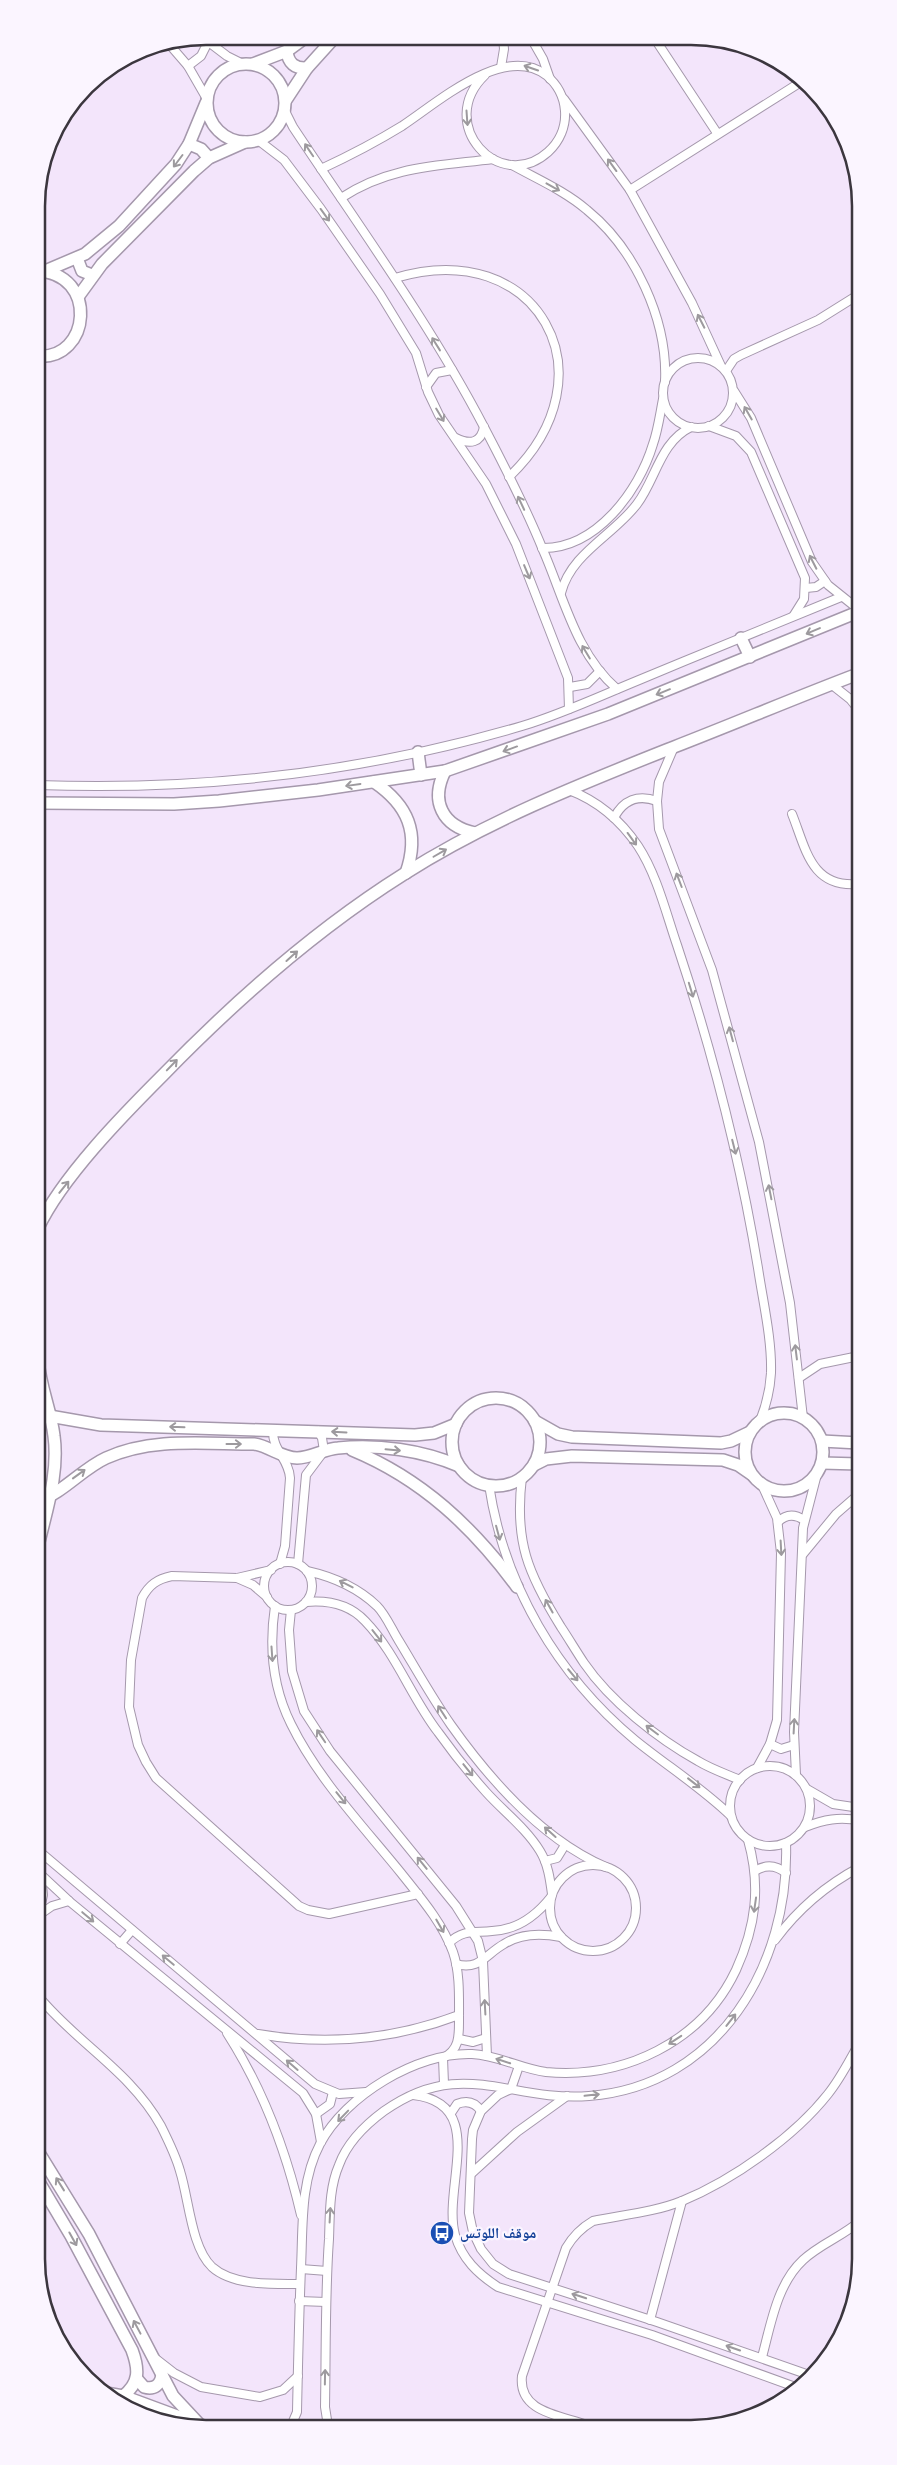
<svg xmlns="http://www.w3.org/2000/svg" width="897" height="2465" font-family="Overpass,'Noto Naskh Arabic',sans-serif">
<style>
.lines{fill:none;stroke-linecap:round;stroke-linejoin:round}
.street-casing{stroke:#a598ac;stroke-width:10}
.secondary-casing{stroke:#a598ac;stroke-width:14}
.street{stroke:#fff;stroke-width:8}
.secondary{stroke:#fff;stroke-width:11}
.oneway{stroke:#9d9a9e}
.labels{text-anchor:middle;stroke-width:4.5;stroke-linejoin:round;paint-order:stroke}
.transit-label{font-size:15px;font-weight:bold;fill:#164399;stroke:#fbf5ff;text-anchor:start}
.rim{fill:none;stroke:#3b363e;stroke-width:2.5}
</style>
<rect width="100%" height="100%" fill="#f3e5fb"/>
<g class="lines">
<!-- street casing -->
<g class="street-casing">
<g id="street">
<path d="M202,37L227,56L243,64"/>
<path d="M531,38L543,59L550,79"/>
<path d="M655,39L717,133"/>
<path d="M169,44L188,66L207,99"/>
<path d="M188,66L201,56L208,42"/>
<path d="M501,67L504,49L503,38"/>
<path d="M564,99L630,190L692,303L721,366"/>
<path d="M285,111L293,127C358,225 429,322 484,427C505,467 526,508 543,550C564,598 576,654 617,689"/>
<path d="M258,140L284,160L321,209L380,294L416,353L428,392L439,415L486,484L516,544L568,678L569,709"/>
<path d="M512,165C537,179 565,191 587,210C635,249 668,320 665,382"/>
<path d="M321,169C349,156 376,142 402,126C437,103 504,43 546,75C557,84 564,97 565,111C566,126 560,141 548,152C500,195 434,124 485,75"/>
<path d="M630,190L804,80"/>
<path d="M341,198C389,166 438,166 493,159"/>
<path d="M395,278C537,235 616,375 509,477"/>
<circle cx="698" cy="393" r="35"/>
<path d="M726,371L734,359L741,355L818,320L858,295"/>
<path d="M426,387L436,373L452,370"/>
<path d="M734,391L751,418L812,562L828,585L858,609"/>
<path d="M709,426L736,436L751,452L805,578L804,599L794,615"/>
<path d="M456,438C470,445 481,443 484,427"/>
<path d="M542,548C596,549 639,491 653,444C658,430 660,414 663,399"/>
<path d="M806,588L816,587L825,581"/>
<path d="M561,593C571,553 614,535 637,504C656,479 660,442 691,427"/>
<path d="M831,684L850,699L858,709"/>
<path d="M570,687L587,684L600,671"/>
<path d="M674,747L659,782L657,801L659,829L712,970L759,1142L790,1303L803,1418"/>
<path d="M37,785C200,791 366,772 522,726C562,714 600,696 639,680C706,652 773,625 841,597"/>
<path d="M569,790C598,801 621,821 638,846C657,875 666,913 677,945C712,1050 740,1159 758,1268C763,1302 772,1339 771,1373C770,1390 766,1406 760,1421"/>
<path d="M792,814C806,849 811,888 858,884"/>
<path d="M614,818C623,800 638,794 657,801"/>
<path d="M799,1378L820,1364L859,1356"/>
<path d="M273,1430C272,1450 289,1459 290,1478L285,1546L280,1564"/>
<path d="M522,1477C514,1541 528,1574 561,1627C569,1639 576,1651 584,1663C610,1701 658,1739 698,1761C711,1769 726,1774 740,1780"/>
<path d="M489,1485C504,1585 557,1675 635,1740C667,1766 701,1787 731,1816"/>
<path d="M778,1522C786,1514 795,1514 804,1520"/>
<path d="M803,1554L836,1514L859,1494"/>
<circle cx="288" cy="1586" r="24"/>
<path d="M298,1564L306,1475L324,1451L322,1438L318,1431"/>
<path d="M271,1570L237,1578L172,1576C157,1579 149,1585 142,1598L131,1660L129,1707L138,1745L146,1762L156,1778L299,1906L308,1910L329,1914L418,1894"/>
<path d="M307,1571C334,1577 357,1587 377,1606C386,1615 392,1630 399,1641C416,1669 432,1698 451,1725C490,1780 543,1840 606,1867"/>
<path d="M237,1578L253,1585L267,1597"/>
<path d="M306,1602C328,1600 349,1604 365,1621C396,1653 411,1697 438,1732C453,1753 469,1773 486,1792C503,1811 526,1828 540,1851C548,1864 550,1879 552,1894"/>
<path d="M275,1606C269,1646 272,1686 291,1724C318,1779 363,1826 401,1873C420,1897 442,1922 453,1952C460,1972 459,1997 459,2019C459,2035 460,2050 443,2058L444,2084"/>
<path d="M291,1610L289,1630L292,1671L304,1711L330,1751L456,1906L478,1941L483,1961L487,2056"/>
<path d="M770,1744L781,1749L794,1745"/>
<circle cx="770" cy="1806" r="40"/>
<path d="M757,1768L770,1744L777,1720L781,1553L777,1518L762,1485"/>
<path d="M796,1775L794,1732L803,1528L817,1474"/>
<path d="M807,1789L833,1804L860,1808"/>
<path d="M805,1827C823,1820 840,1816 860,1821"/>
<path d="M39,1851L315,2084L339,2094L366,2092"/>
<path d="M545,1861L557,1858L565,1845"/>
<circle cx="593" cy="1908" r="43"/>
<path d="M755,1871C766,1864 776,1865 786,1873"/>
<path d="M39,1873L69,1901L303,2093L316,2114L321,2142"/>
<path d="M39,1913L43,1895L41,1875"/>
<path d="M39,1915L52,1906L69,1901"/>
<path d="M775,1940C798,1909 826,1885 860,1867"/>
<path d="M449,1943C463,1929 475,1933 492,1931C517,1930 536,1916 551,1897"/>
<path d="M120,1944L132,1930"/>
<path d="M456,1964C479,1971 486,1954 504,1944C521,1933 541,1933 561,1937"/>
<path d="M39,1997C77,2043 131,2072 161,2126C168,2140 176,2156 180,2171C189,2199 191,2247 212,2267C233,2286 273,2284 300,2284"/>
<path d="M227,2033C263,2089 286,2150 301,2215"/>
<path d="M258,2034C328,2046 393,2040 459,2015"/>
<path d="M459,2039L473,2042L486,2038"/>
<path d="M519,2066L511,2089L498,2095L481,2111L473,2130L472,2139L469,2213L473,2232L481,2249L493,2264L509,2274L657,2322L812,2376"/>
<path d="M413,2095C489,2103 442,2187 455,2235C462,2259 478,2274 498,2287L652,2335L798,2388"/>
<path d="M451,2113L457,2104C467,2100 475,2102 481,2111"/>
<path d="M316,2114L330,2104L333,2092"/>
<path d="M472,2173L517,2132L567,2096"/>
<path d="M301,2269L327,2271"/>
<path d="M299,2301L326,2302"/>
<path d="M650,2320L682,2201"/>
<path d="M762,2357C771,2324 777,2284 803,2260C820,2244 843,2236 860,2221"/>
<path d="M156,2359L174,2373L201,2387L260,2397L283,2390L298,2376"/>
<path d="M587,2425C559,2415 518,2412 522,2376L566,2248C573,2236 581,2228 593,2221C622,2215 655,2212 682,2201C733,2180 794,2137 828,2094C841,2078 850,2059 860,2042"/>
<path d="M291,2426L297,2412C298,2364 299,2316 301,2268C303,2227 300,2182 320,2144C345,2096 417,2052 472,2054C498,2055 521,2069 546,2072C624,2079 702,2042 736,1970C756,1926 761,1886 748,1840"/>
<path d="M328,2426L325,2407C326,2351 325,2295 329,2239C330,2214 329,2188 339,2165C347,2143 365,2125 384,2111C462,2056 508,2102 589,2096C719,2086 790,1964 786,1843"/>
</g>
</g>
<!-- secondary casing -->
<g class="secondary-casing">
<g id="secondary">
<path d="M287,51C288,63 295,69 307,68"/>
<circle cx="246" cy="103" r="39"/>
<path d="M253,64L287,51L306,37"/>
<path d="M286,100L307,68L335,37"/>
<path d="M189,144L201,149L209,158"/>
<path d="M77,258L82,271L92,275"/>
<path d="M37,271C99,273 91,361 37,356"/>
<path d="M45,271L85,254L119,226L176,164L189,144L206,103"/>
<path d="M78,297L102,264L194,171L209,158L245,142"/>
<path d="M741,638L750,657"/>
<path d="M418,752L421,775"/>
<path d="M445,771C430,801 442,826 475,833"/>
<path d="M374,782C408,805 420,833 406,873"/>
<path d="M37,803L174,804L219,801L318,790L445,771L608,714L858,612"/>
<path d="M38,1228C62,1177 123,1115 163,1075C236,1000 315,930 404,874C489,820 581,784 674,747C736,723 797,697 858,674"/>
<path d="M38,1360C40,1387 51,1410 54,1436C59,1472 47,1508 39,1542"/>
<circle cx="496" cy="1442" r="44"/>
<circle cx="784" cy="1452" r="39"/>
<path d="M38,1414L101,1425L415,1435L434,1433L456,1424"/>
<path d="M535,1421L558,1434L572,1437L721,1443L731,1441L750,1432"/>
<path d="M822,1441L859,1443"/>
<path d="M352,1450C422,1479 473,1527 517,1587"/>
<path d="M822,1463L859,1464"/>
<path d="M534,1465L546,1459L572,1456L723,1460L738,1465L751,1474"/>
<path d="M38,1501C63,1493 82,1469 106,1458C152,1437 205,1444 254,1444C269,1446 282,1458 297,1458C311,1458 324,1449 338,1448C378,1444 422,1450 459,1466"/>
<path d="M39,2153L89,2234L173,2396L201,2426"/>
<path d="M39,2182L71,2236L132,2350C139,2369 140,2383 123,2396"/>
<path d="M137,2379L144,2387C154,2390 161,2385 162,2374"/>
<path d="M106,2393L123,2396L196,2423"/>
</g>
</g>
<!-- street -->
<use href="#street" class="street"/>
<!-- secondary -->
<use href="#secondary" class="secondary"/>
</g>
<!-- one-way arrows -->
<defs><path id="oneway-shaft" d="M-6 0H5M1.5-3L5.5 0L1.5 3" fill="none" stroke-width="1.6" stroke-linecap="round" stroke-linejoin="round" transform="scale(1.25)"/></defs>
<g class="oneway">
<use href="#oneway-shaft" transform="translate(531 68) rotate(-161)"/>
<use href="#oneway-shaft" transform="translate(467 118) rotate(86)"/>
<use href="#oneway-shaft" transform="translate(309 150) rotate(-124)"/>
<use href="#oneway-shaft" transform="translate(178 161) rotate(127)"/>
<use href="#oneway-shaft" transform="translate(612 165) rotate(-126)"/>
<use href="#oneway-shaft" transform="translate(553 187) rotate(29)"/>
<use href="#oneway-shaft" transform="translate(325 215) rotate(54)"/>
<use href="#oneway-shaft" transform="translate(701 321) rotate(-117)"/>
<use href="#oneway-shaft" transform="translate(436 344) rotate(-122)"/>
<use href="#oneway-shaft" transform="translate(748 413) rotate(-120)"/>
<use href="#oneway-shaft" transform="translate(440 415) rotate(59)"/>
<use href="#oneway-shaft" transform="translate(521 503) rotate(-115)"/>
<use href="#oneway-shaft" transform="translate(813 562) rotate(-117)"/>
<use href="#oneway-shaft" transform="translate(527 572) rotate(67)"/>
<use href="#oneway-shaft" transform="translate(813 631) rotate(157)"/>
<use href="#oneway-shaft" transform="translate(586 652) rotate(-121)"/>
<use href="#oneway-shaft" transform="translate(663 692) rotate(158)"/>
<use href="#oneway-shaft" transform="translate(510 749) rotate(160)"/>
<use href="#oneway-shaft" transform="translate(353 785) rotate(172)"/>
<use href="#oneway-shaft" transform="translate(632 839) rotate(54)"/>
<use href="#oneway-shaft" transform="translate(440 853) rotate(-30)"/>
<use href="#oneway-shaft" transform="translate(679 880) rotate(-111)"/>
<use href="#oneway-shaft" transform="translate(292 956) rotate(-42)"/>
<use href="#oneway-shaft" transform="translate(691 990) rotate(73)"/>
<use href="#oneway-shaft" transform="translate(731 1034) rotate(-105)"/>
<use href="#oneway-shaft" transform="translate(172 1065) rotate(-46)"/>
<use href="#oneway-shaft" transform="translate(734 1147) rotate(76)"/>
<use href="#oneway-shaft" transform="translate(64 1187) rotate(-51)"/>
<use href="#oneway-shaft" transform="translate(770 1192) rotate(-101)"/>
<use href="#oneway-shaft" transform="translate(796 1352) rotate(-97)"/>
<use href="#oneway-shaft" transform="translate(177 1427) rotate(-178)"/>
<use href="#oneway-shaft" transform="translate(339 1432) rotate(-177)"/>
<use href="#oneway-shaft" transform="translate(234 1444)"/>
<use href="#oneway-shaft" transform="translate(393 1450) rotate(5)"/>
<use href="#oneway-shaft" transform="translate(79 1474) rotate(-36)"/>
<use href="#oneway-shaft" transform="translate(498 1533) rotate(75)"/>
<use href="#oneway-shaft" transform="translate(781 1548) rotate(87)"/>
<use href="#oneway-shaft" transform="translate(346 1584) rotate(-153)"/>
<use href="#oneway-shaft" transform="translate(549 1606) rotate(-119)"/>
<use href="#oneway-shaft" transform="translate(377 1636) rotate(52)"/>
<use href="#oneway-shaft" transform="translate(272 1654) rotate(86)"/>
<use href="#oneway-shaft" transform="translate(573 1675) rotate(50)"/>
<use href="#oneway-shaft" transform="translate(442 1712) rotate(-123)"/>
<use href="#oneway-shaft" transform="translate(794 1726) rotate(-87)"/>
<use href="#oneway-shaft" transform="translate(652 1730) rotate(-143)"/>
<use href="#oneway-shaft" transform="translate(321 1736) rotate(-124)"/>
<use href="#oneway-shaft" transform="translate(468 1770) rotate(51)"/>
<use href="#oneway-shaft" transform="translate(694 1783) rotate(38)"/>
<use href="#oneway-shaft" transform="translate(341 1798) rotate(51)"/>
<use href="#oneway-shaft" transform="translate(550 1832) rotate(-138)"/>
<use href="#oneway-shaft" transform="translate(422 1863) rotate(-129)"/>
<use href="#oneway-shaft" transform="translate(755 1905) rotate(98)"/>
<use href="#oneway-shaft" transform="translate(88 1917) rotate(40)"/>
<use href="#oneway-shaft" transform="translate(440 1926) rotate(60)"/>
<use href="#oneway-shaft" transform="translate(168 1960) rotate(-140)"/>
<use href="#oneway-shaft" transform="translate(485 2007) rotate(-93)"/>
<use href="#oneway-shaft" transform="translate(731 2020) rotate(-52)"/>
<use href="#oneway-shaft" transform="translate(675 2040) rotate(147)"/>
<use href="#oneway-shaft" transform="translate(503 2061) rotate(-162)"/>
<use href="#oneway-shaft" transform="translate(292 2065) rotate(-139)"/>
<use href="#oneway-shaft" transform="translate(592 2095) rotate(-6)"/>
<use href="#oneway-shaft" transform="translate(343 2116) rotate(134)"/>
<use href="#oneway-shaft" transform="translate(60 2184) rotate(-122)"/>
<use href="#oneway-shaft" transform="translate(330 2215) rotate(-87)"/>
<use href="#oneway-shaft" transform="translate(73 2239) rotate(61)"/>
<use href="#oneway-shaft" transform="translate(579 2296) rotate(-162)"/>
<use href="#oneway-shaft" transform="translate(137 2327) rotate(-118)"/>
<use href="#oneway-shaft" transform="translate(733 2348) rotate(-161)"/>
<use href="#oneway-shaft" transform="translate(325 2377) rotate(-89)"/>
</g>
<!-- icons -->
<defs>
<g id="bus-disc" transform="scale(1.25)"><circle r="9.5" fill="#1a4fb4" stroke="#fbf5ff"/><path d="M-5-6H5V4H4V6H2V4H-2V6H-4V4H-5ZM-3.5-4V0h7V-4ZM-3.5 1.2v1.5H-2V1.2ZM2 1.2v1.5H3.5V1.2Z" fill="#fff"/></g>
</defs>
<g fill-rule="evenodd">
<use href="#bus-disc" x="442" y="2233"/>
</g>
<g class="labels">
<!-- transit labels -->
<g class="transit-label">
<text x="460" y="2238">موقف اللوتس</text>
</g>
</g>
<!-- crop -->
<path d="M0 0H897V2465H0ZM206 45H691A161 161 0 0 1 852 206V2259A161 161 0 0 1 691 2420H206A161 161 0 0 1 45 2259V206A161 161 0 0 1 206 45Z" fill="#fbf5ff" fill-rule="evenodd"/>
<path class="rim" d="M206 45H691A161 161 0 0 1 852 206V2259A161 161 0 0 1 691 2420H206A161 161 0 0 1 45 2259V206A161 161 0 0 1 206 45Z"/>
</svg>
